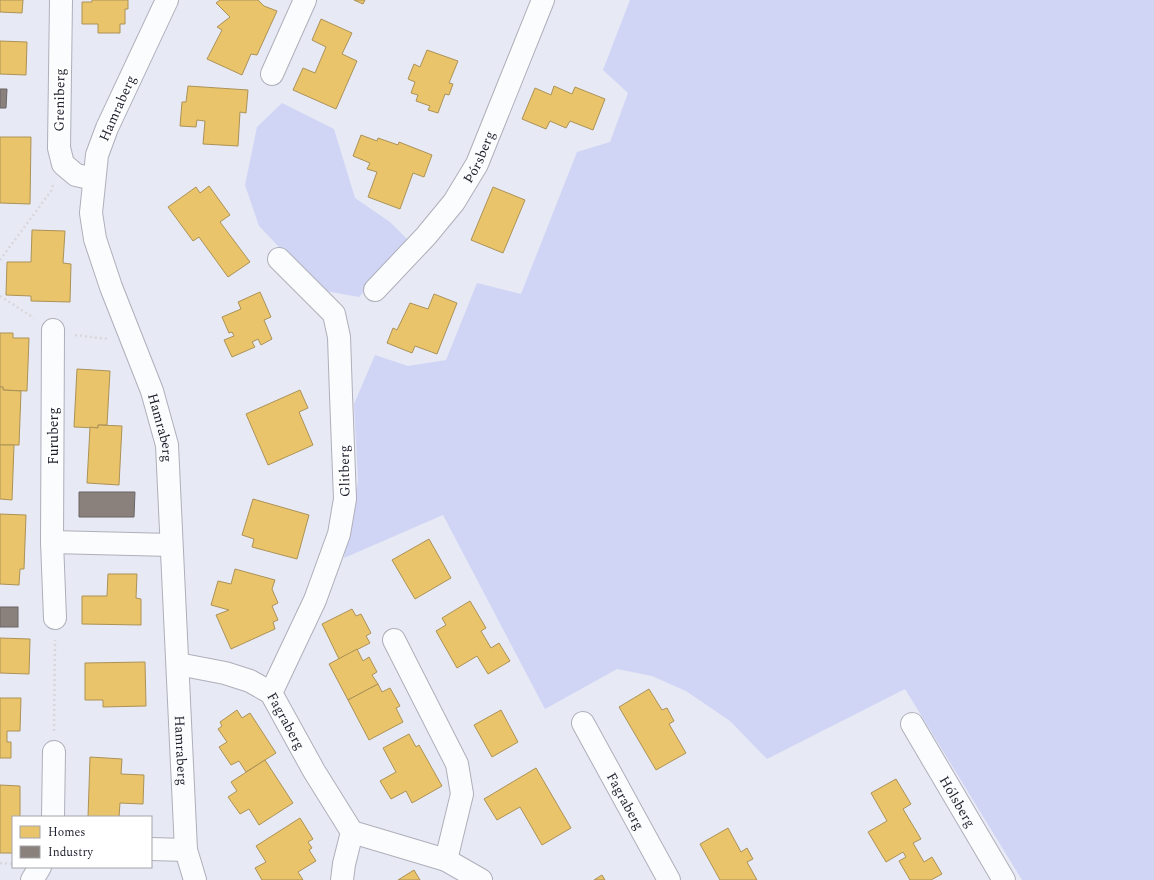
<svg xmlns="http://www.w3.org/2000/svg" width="1154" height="880" font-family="Spectral,serif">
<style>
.green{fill:#d0d5f6}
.homes{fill:#e9c46a;stroke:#ac9257}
.industry{fill:#8a817c;stroke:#6a6464}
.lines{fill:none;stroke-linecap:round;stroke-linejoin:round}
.minor-casing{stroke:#aeafba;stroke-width:24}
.tertiary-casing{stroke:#aeafba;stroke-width:24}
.path{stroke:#d8d8dc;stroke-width:2.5;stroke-dasharray:2 3;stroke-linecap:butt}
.minor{stroke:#fbfcfd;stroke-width:22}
.tertiary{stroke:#fbfcfd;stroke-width:22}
.labels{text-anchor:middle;stroke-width:4;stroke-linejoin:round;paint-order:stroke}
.street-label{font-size:14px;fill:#1e1f2c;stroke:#fff}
</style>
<rect width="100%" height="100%" fill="#e7e9f4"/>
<!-- green -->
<g class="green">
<path d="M630,0H1154V880H1022L905,689L767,759L730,721L686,691L652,676L617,669L545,709L443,515L344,558L358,481L354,404L375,355L408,366L446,360L477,283L521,294L577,152L610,142L628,93L603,70Z"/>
<path d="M282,103L334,129L355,198L390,222L409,241L359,297L320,290L259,226L245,185L257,127Z"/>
</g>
<!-- homes -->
<g class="homes">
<path d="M0,0H23L22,13L0,12Z"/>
<path d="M92,0H128V9H125V24H120V33H98V24H82V2H92Z"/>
<path d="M220,0H258L264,6L277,11L257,55L251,54L242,75L207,59L222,30L217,27L230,17L216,3Z"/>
<path d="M354,0H365L363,4Z"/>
<path d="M321,19L352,33L342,54L357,61L336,109L293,90L303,68L315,73L326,47L312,40Z"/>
<path d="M0,41L27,42L26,75L0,74Z"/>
<path d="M427,50L458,61L449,83L453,84L449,95L445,94L438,113L428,110L430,106L416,101L418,95L411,93L415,82L408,79L414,64L420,67Z"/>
<path d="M188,86L248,90L246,113L240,112L238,146L203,144L205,121L197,120L196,127L180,126L182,102H186Z"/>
<path d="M554,86L572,94L575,87L605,99L593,130L570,121L566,128L550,121L546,129L522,119L535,88L551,95Z"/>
<path d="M361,135L377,141L378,138L398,145L399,142L432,155L424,177L413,173L400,209L368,197L377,172L367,169L370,163L353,156Z"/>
<path d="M0,137H31L30,204L0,203Z"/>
<path d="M209,186L230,215L220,222L250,262L228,277L199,237L193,241L168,207L196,187L200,193Z"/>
<path d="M493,187L525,200L503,253L471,240Z"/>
<path d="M32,230L65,231L63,263L71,264L70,302L31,301V296L6,295L7,262H31Z"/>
<path d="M260,292L271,317L264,320L272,339L261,345L258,339L252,342L255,347L232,357L224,340L234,336L232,332L229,333L222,317L241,309L238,302Z"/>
<path d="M434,294L457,303L437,354L415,346L412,353L387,343L393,328L397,330L410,303L428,309Z"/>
<path d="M0,333H13V338H29L27,391L3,390V387H0Z"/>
<path d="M77,369L110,371L107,425H98V428L74,427Z"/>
<path d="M0,387H3V390L21,391L19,445H0Z"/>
<path d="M300,390L308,408L299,412L313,445L268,465L246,414Z"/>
<path d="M98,425L122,426L119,485L87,483L90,427L98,428Z"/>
<path d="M0,445H14L12,500L0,499Z"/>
<path d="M253,499L309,515L297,559L252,547L254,539L242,535Z"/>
<path d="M0,514L26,515L24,569H20L19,585L0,584Z"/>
<path d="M429,539L451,578L415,599L392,560Z"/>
<path d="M235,569L275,580L272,589L278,603L272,606L278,620L273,622L275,629L231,649L216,615L229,610L211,605L218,581L231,584Z"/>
<path d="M108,574H137L136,598L141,599V625L82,624V596H107Z"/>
<path d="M470,601L486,628L481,631L491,648L499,643L510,661L488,674L477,656L457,668L436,631L446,625L442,618Z"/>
<path d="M352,609L356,616L361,614L371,633L366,636L370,643L339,659L322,624Z"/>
<path d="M0,638L30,639L29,674L0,673Z"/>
<path d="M357,649L363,661L369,657L377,672L372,675L378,684L348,700L329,664Z"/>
<path d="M145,662L146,706L103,707V700H85V663Z"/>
<path d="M378,684L382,692L390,688L400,706L396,708L403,722L369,740L348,700Z"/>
<path d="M649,689L662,710L667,708L674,721L669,724L686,753L656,770L619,707Z"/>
<path d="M0,698H21L20,731H7V742H11V758H0Z"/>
<path d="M237,710L242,718L250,713L276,753L246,772L239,761L231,765L219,747L227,742L218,729L222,726L220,722Z"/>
<path d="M501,710L518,742L492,757L474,725Z"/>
<path d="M409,734L416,747L419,745L442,786L412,803L406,791L391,799L380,781L396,772L383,748Z"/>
<path d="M90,757L122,759L121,774L144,775L143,804L120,803L119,817H88Z"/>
<path d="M265,760L293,803L259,825L249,809L240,814L228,797L237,791L231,782Z"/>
<path d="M536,768L571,828L542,845L520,807L497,820L484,799Z"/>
<path d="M896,779L911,804L903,809L921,839L913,843L924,862L932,857L942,874L931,880H910L899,861L906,857L903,852L886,862L868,832L887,821L871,793Z"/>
<path d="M0,785L20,786V817H13V853H0Z"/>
<path d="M300,818L313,839L308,842L312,848L309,850L316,861L298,872L303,880H262L255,868L266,862L256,846Z"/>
<path d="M728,828L741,852L747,848L753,859L747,862L757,880H720L700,844Z"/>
<path d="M414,870L420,880H398Z"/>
<path d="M602,875L605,880H594Z"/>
</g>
<!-- industry -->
<g class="industry">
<path d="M0,89H7L6,108H0Z"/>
<path d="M79,492H135L134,517H79Z"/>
<rect x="0" y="607" width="18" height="20"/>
</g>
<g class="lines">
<!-- minor casing -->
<g class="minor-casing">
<g id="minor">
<path d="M61,0L59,148L63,164L76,175L94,179"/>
<path d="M272,74L305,0"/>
<path id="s1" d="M375,290L426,236L454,202L477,164L543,0"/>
<path d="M53,330L52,542L55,618"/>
<path d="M52,542L171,545"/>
<path d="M394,640L457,764L462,794L446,860"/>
<path id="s2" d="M178,664L225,673L250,681L271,693L314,771L352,832L446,860L481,880"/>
<path d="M271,693L315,600L339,534L345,499L341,395L339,337L334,314L279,259"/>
<path id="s3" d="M583,723L669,880"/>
<path id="s4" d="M912,724L1004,880"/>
<path d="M53,817L54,752"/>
<path d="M151,849L186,850"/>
<path d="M32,880L40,867"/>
<path d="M342,880L344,864L352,832"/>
</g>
</g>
<!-- tertiary casing -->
<g class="tertiary-casing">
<g id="tertiary">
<path id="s5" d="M167,0L107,128L97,155L91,213L95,239L111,287L152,391L167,445L186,850L195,880"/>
</g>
</g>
<!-- path -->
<g class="path">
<path d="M0,260L51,191L53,185"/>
<path d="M0,296L34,318"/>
<path d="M75,335L108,339"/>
<path d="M54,731L55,640"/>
<path d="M0,863L13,864"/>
</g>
<!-- minor -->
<use href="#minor" class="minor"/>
<!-- tertiary -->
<use href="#tertiary" class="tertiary"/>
</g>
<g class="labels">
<!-- street labels -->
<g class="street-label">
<text transform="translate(59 100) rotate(-89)" y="5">Greniberg</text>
<text transform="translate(117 108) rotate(-66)" y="5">Hamraberg</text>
<text dy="5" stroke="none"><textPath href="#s1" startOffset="170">Þórsberg</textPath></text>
<text dy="5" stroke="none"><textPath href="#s5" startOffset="455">Hamraberg</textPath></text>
<text transform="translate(53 436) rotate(-90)" y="5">Furuberg</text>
<text transform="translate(344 471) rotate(-91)" y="5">Glitberg</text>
<text dy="5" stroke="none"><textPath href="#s2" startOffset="130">Fagraberg</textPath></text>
<text dy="5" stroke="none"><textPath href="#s5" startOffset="779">Hamraberg</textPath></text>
<text dy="5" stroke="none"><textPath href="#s3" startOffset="89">Fagraberg</textPath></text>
<text dy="5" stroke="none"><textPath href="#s4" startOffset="90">Hólsberg</textPath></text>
</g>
</g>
<!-- legend -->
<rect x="12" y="816" width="140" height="52" fill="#ffffff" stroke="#a5a5ab"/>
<rect x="20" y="826" width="20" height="12" fill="#e9c46a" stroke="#a5a5ab"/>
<text x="48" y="836" font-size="12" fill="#1e1f2c">Homes</text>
<rect x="20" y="846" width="20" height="12" fill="#8a817c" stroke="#a5a5ab"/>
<text x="48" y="856" font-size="12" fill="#1e1f2c">Industry</text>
</svg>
